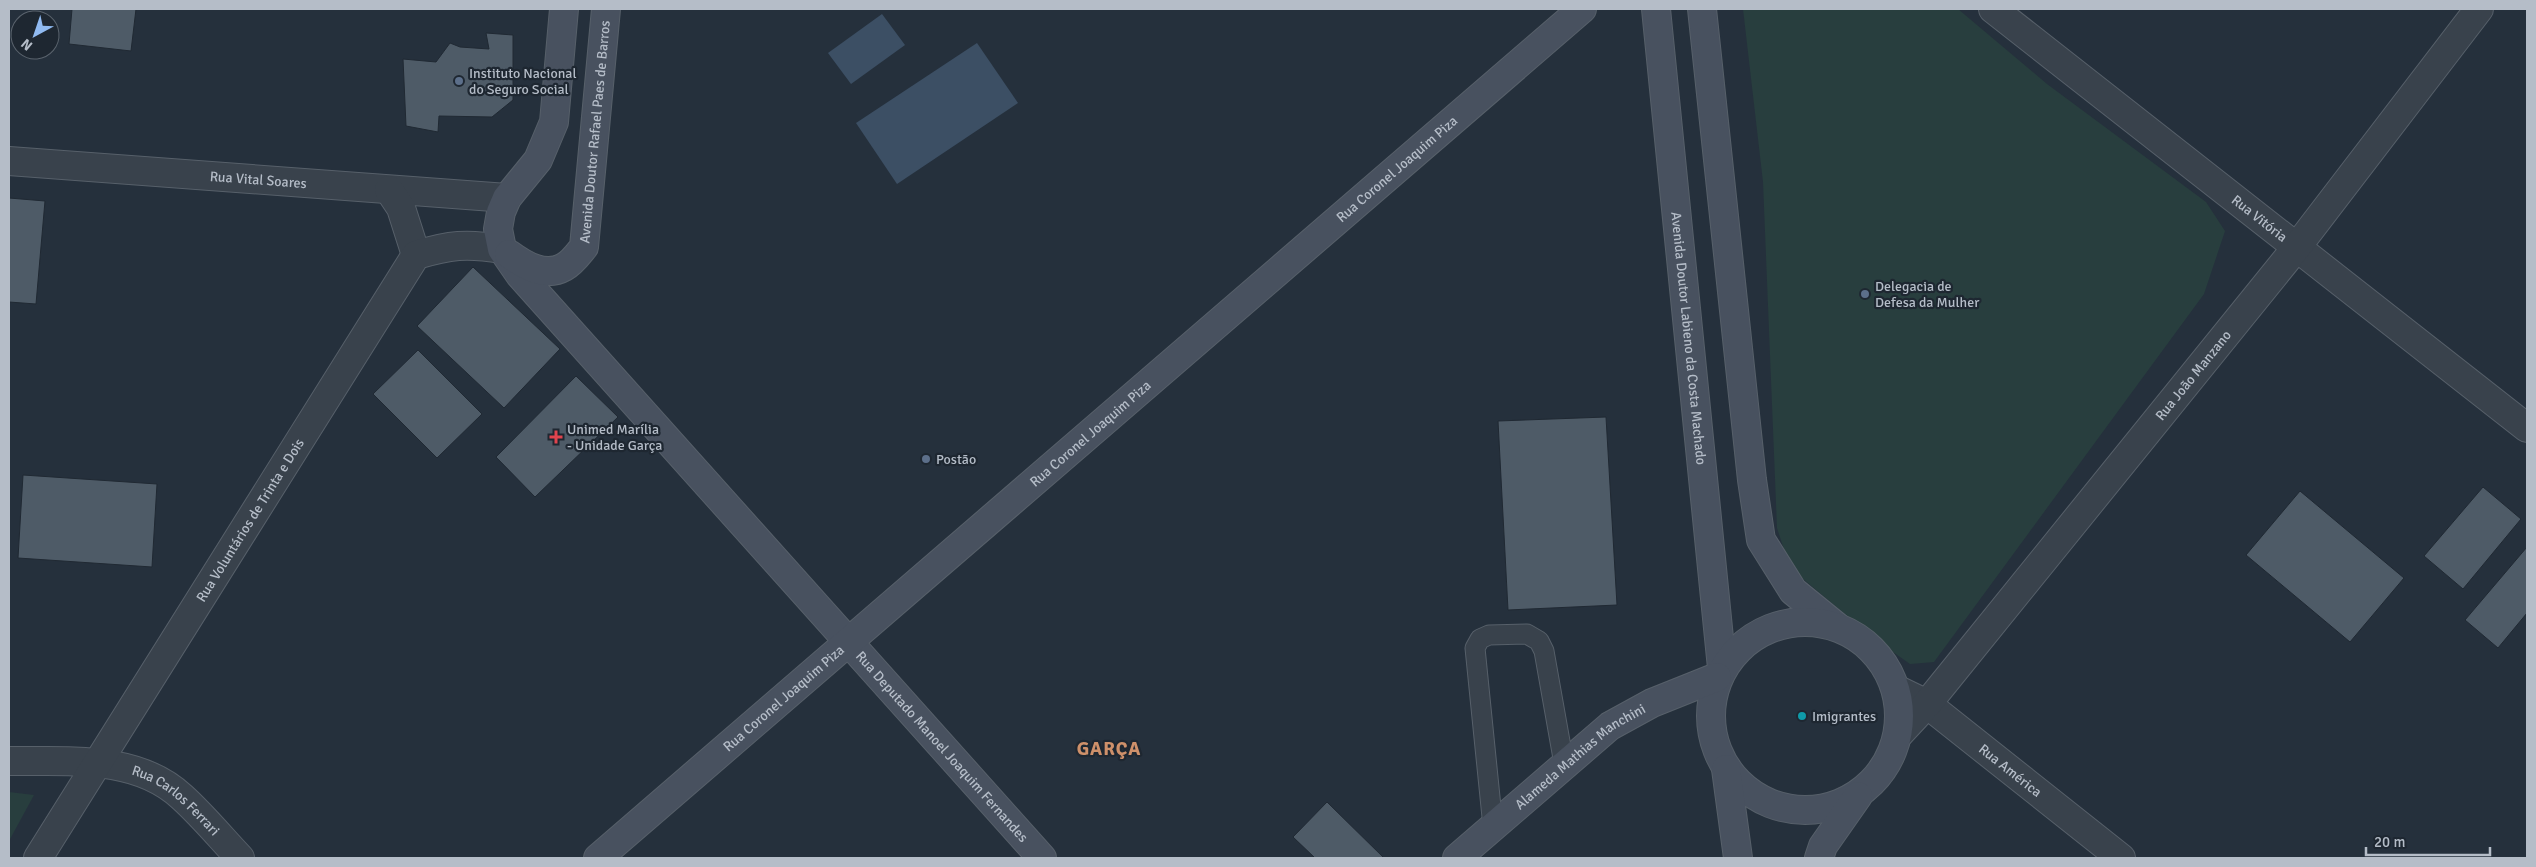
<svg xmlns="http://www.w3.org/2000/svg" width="2536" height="867" font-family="Signika,sans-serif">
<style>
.green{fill:#283e3e}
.water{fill:#3c4f64}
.building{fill:#4e5b67;stroke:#202933}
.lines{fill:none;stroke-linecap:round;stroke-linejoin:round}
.lane-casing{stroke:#57606a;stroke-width:21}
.street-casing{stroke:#57606a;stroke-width:30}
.secondary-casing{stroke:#57606a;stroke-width:30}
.lane{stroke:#39424c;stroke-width:19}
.street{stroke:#39424c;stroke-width:28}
.secondary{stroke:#48515f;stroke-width:28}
.service-dot{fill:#5c6f8a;stroke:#1e2731;stroke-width:2}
.health-dot{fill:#e0444e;stroke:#1e2731;stroke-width:2}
.culture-dot{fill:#0f9aa8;stroke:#1e2731;stroke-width:2}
.labels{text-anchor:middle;stroke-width:4.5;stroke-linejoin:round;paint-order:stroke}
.poi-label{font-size:14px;fill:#b5bdc8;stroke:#1e2731;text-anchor:start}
.street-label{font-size:14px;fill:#b5bdc8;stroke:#1e2731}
.district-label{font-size:19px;font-weight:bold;letter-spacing:1px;fill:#ce906a;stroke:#1e2731}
</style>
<rect width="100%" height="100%" fill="#25303c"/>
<!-- green -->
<g class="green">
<path d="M1743,9H1958L2047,84L2206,202L2225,231L2204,294L1934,662L1910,664L1876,640L1790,568L1777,528L1763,182Z"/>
<path d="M9,792L34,795L9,841Z"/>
</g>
<!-- water -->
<g class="water">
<path d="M882,14L905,45L851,84L828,53Z"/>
<path d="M977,43L1018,103L897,184L856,123Z"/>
</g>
<!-- building -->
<g class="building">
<path d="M72,9H136L131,51L69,44Z"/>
<path d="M486,33L513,35V100L492,117L439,116L438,132L406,126L403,59L436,62L450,43L460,47L489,49Z"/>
<path d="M9,198L45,201L36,304L9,302Z"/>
<path d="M473,267L560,349L504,408L417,326Z"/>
<path d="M418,350L482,414L437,458L373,394Z"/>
<path d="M576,376L618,417L535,497L496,457Z"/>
<path d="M1606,417L1617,605L1508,610L1498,421Z"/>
<path d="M23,475L157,484L152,567L18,558Z"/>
<path d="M2483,487L2521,519L2463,589L2424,556Z"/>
<path d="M2300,491L2404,578L2350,642L2246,555Z"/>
<path d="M2527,547V613L2498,648L2465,620Z"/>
<path d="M1327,802L1384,858H1315L1293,837Z"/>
</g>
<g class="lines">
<!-- lane casing -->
<g class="lane-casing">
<path id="lane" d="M1493,827L1475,648L1480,639L1489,635L1527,634L1539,641L1544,651L1564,764"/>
</g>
<!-- street casing -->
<g class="street-casing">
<g id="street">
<path id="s1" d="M1993,9L2527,428"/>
<path id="s2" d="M9,161L507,198"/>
<path d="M389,190L401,208L416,255"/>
<path id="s3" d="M1896,689L1927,704L2121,858"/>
<path id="s4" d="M1899,734L1927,704L2296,248L2479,9"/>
<path id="s5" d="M9,761C66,762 136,754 182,797C203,816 221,838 240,858"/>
<path id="s6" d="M38,858L416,255C450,245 466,243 502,249"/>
</g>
</g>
<!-- secondary casing -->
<g class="secondary-casing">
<g id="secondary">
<path id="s7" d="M564,9L554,122L538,160L507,198L501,212L498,229L502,249L520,275L1042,858"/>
<path id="s8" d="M1656,9L1722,668"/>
<path d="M1702,9L1752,480L1761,540L1793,591L1836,626"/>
<path id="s9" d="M509,254C524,265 545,278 564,267C572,263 579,253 584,247L606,9"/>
<circle cx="1805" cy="716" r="94"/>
<path d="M1726,769L1738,858"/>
<path id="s10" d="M598,858L1582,9"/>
<path id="s11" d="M1457,858L1610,726L1652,703L1717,677"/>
<path d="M1819,858L1823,846L1858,796"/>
</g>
</g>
<!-- lane -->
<use href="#lane" class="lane"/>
<!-- street -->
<use href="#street" class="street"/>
<!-- secondary -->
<use href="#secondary" class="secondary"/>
</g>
<!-- markers -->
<g class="service-dot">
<circle cx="459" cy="81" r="5"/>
<circle cx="1865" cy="294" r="5"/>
<circle cx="926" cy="459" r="5"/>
</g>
<path class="health-dot" d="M553.5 429.5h5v5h5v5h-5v5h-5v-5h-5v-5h5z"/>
<circle class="culture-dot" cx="1802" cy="716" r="5"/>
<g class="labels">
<!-- poi labels -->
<g class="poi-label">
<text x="469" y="78">Instituto Nacional<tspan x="469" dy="16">do Seguro Social</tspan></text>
<text x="1875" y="291">Delegacia de<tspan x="1875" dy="16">Defesa da Mulher</tspan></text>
<text x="567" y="434">Unimed Marília<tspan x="567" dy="16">- Unidade Garça</tspan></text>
<text x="936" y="464">Postão</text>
<text x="1812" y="721">Imigrantes</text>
</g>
<!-- street labels -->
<g class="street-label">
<text dy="5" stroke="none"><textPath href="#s9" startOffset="204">Avenida Doutor Rafael Paes de Barros</textPath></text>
<text dy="5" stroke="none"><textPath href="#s10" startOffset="1055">Rua Coronel Joaquim Piza</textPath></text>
<text dy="5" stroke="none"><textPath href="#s2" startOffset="250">Rua Vital Soares</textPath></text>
<text dy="5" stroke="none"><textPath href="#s1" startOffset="339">Rua Vitória</textPath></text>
<text dy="5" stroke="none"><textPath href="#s8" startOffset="331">Avenida Doutor Labieno da Costa Machado</textPath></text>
<text dy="5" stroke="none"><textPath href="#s4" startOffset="464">Rua João Manzano</textPath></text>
<text dy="5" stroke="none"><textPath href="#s10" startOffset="650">Rua Coronel Joaquim Piza</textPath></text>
<text dy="5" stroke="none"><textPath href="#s6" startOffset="399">Rua Voluntários de Trinta e Dois</textPath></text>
<text dy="5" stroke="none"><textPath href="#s10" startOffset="245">Rua Coronel Joaquim Piza</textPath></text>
<text dy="5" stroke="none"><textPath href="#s7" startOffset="921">Rua Deputado Manoel Joaquim Fernandes</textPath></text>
<text dy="5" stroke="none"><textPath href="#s11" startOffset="160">Alameda Mathias Manchini</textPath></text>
<text dy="5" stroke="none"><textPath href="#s3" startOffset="141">Rua América</textPath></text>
<text dy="5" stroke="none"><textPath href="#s5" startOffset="178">Rua Carlos Ferrari</textPath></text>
</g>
<!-- district labels -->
<g class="district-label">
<text x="1109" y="755">GARÇA</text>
</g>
</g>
<!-- border -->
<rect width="2536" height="867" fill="none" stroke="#b5bdc8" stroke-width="20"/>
<!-- north arrow -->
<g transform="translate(35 35) rotate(220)"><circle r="24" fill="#1e2731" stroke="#5a636d"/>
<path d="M0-4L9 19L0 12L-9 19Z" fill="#90baf1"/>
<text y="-8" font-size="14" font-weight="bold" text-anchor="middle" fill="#b5bdc8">N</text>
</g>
<!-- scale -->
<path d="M2366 847v8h124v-8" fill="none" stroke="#b5bdc8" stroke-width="2.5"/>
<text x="2374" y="847" font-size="15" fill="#b5bdc8" stroke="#1e2731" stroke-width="4" paint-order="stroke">20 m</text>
</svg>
